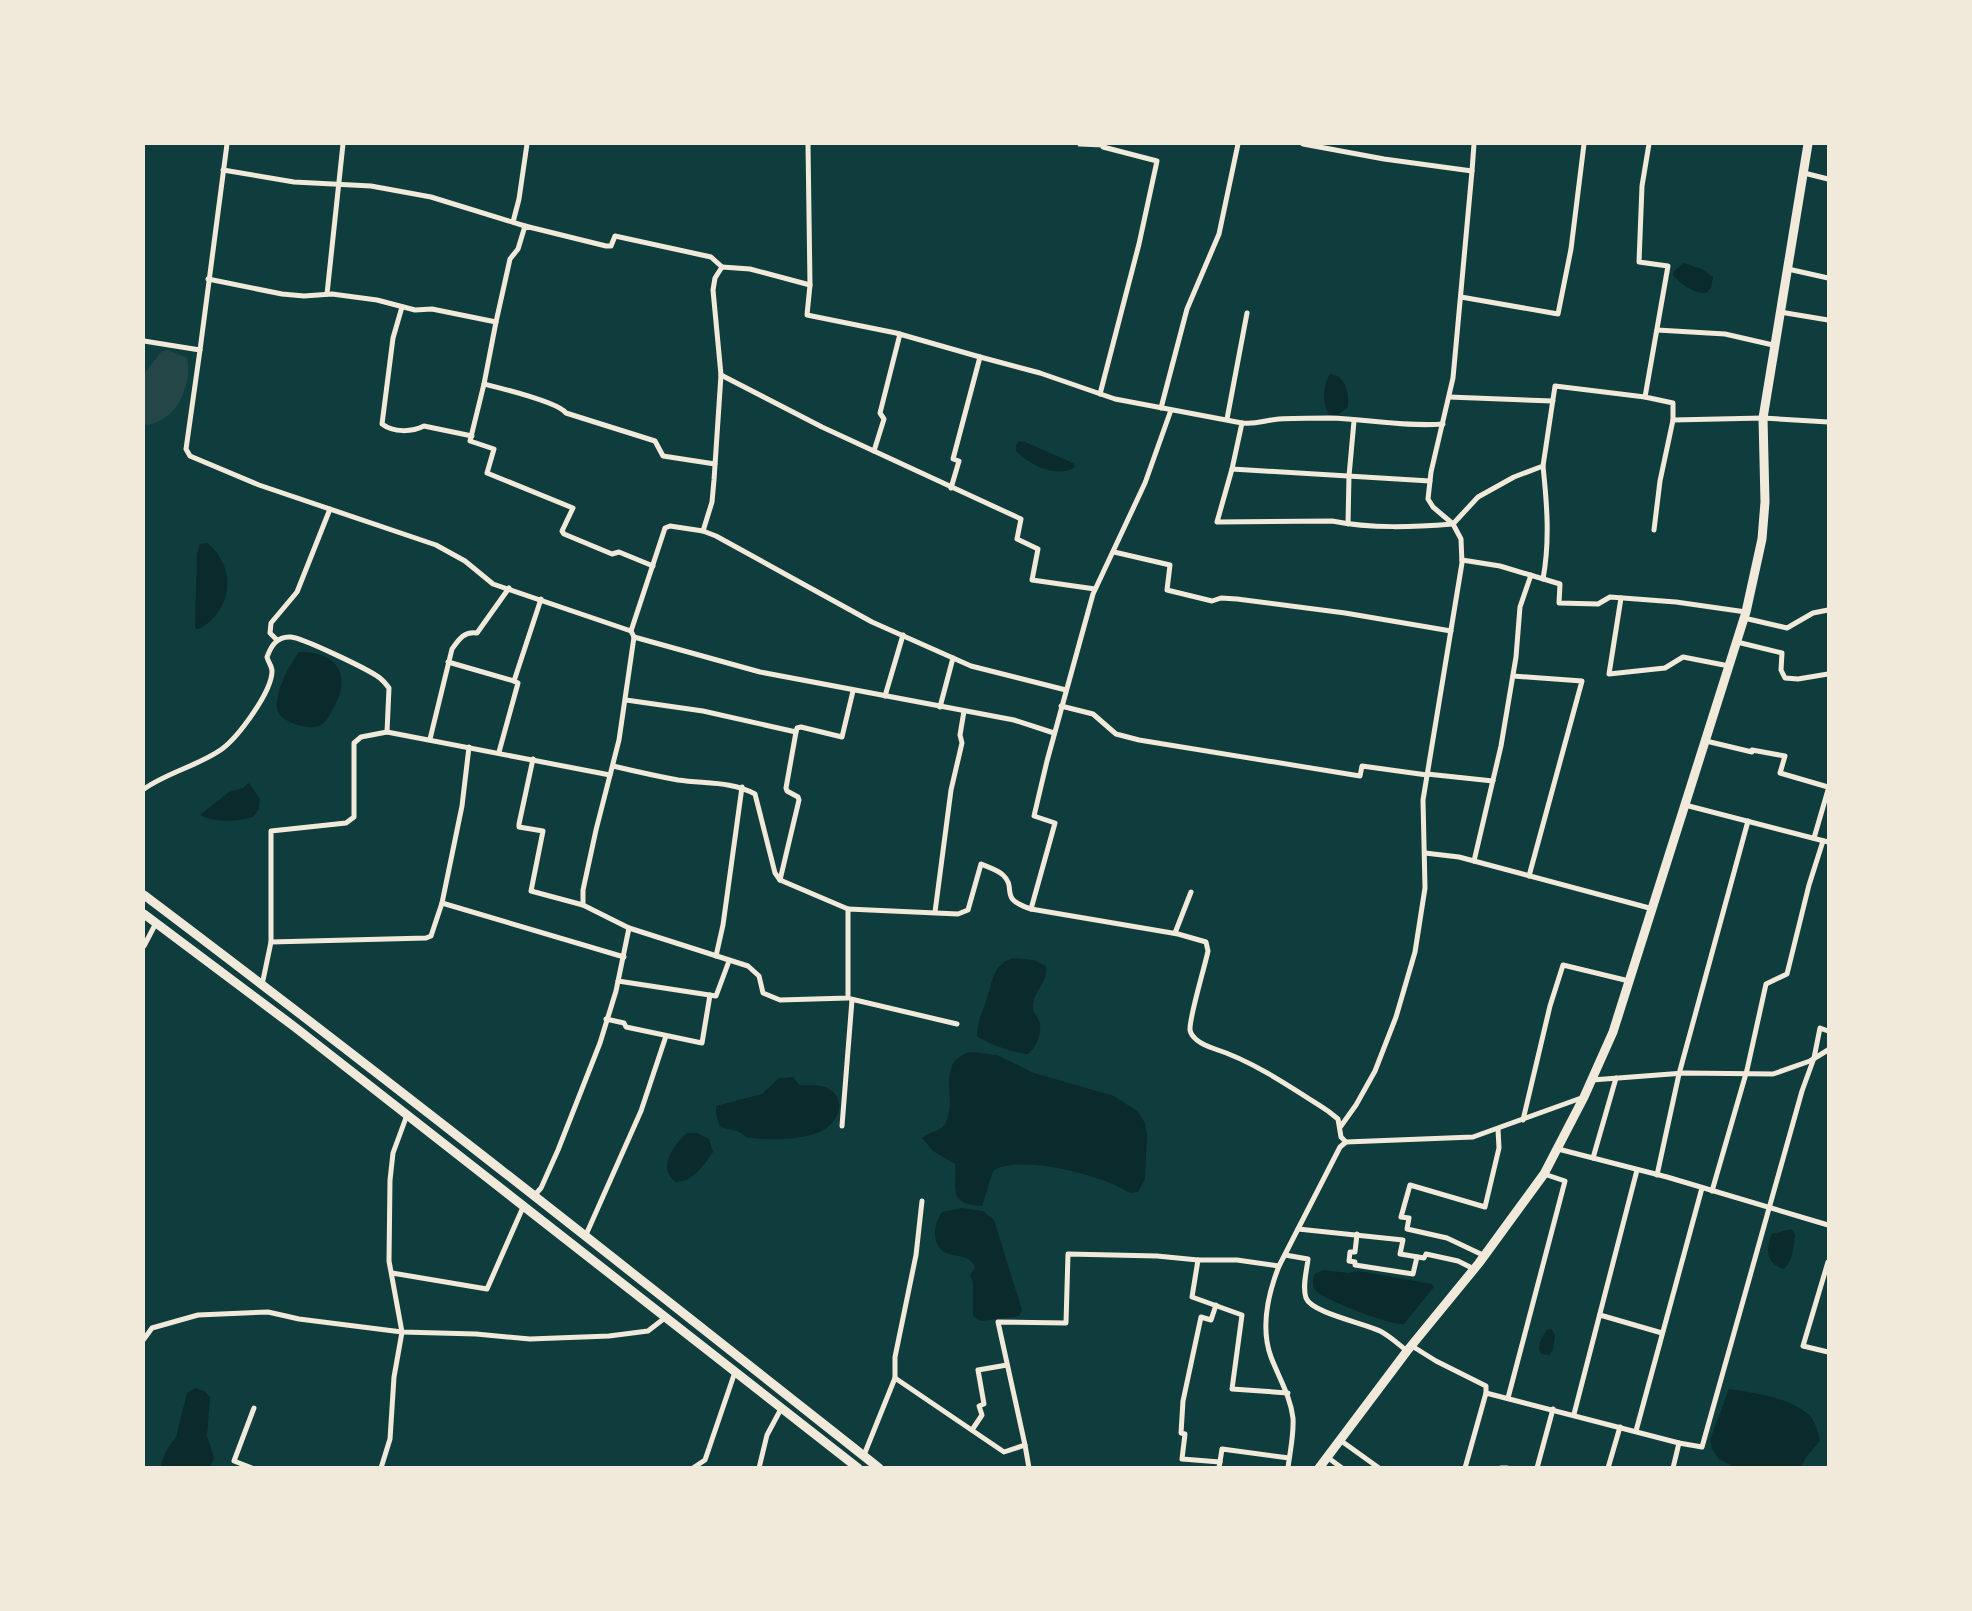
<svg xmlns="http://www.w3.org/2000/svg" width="1972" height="1611" font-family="'DejaVu Sans',sans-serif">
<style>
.green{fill:#244646}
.water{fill:#0a2a2b}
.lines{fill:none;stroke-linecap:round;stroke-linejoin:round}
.minor{stroke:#f1e9da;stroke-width:5}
.trunk{stroke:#f1e9da;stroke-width:9}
</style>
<rect width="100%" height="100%" fill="#0f3d3e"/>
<!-- green -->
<path class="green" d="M168,350L187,358C193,386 175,424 144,425V378L146,371L162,351Z"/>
<!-- water -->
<g class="water">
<path d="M1684,263L1702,269L1713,277L1711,288L1706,293C1695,294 1680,284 1673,275L1674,271Z"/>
<path d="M1330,374C1346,375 1349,393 1348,407L1338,415H1329C1322,403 1323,384 1330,374Z"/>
<path d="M1019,441L1025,442L1073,463L1075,467C1058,479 1029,465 1016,451V445Z"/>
<path d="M207,543C237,566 233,611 199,629H196L195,624L197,554L200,544Z"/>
<path d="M299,652C337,651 352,675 334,707C330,713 328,721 321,725C312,730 299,726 290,722C284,719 277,715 277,707C276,690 289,665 299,652Z"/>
<path d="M249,783L260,799L259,809L253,817C238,822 215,823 200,815L229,792L243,788Z"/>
<path d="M1014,958L1034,960L1046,966C1049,982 1032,992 1033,1008C1034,1014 1036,1014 1038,1018C1044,1030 1037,1047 1028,1054C1014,1053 988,1044 977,1036C977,1021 983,1011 987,998C993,981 993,963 1014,958Z"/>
<path d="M970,1052L997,1055L1034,1073L1114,1096L1137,1111L1145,1123L1147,1134L1145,1179L1138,1192L1130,1193C1105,1176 1020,1153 993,1171L982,1206C947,1204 957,1190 955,1164L933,1151L922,1138C929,1131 939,1133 945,1124C959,1098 934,1063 970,1052Z"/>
<path d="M793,1077L799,1085C808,1086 819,1084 827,1088C850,1099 837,1127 817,1133C798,1140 770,1140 751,1138C743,1137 748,1137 741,1133C736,1130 727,1129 720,1127L716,1115V1106L762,1094L779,1078Z"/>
<path d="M687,1133H697L709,1139L713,1152C704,1165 693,1182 676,1182C656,1169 674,1144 687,1133Z"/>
<path d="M962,1208L983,1211L994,1220L1022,1310L1019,1316L981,1321L973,1316V1282L970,1275L975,1268C970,1247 937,1266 935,1234C935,1226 937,1219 942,1212Z"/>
<path d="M1791,1229L1795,1234C1794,1247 1793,1259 1784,1269C1766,1264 1765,1249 1772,1234Z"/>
<path d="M1323,1270L1348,1273L1359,1271L1432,1284L1434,1287L1404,1324C1395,1327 1324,1300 1316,1291C1312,1287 1313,1281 1314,1275Z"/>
<path d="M1551,1329L1555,1335L1553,1350L1549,1355L1541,1354C1536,1347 1542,1337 1547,1330Z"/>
<path d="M195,1388L204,1391L210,1397L207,1436L214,1458L210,1467H160L166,1451L176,1437L187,1393Z"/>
<path d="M1729,1389C1754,1393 1789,1397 1809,1415C1816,1422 1818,1432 1820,1441L1806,1457L1801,1467H1735L1719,1459L1712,1449L1710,1440Z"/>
</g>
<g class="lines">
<!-- minor -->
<g class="minor">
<path d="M1080,144L1103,145"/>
<path d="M1303,144L1384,159L1472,171L1474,144"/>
<path d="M1649,144L1642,186L1639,262L1668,266L1645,397L1673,403V420L1763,418L1828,422"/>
<path d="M223,170L294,182L371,186L431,197L525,226"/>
<path d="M1804,173L1828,179"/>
<path d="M513,222L519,199L527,144"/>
<path d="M1788,269L1828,278"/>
<path d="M208,279L282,294L304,296L332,294L377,300L415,310L432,309L496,322L510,259L518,249L525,226L606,246H611L615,236L711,257L722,267"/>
<path d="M810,285L807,315L896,333L980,357L953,459L959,461L951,488"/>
<path d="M327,294L343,144"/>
<path d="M1461,297L1558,314L1571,249L1584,144"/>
<path d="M402,307L393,338L382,424C394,433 412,432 424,426L472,436"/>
<path d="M1780,312L1828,320"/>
<path d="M496,322L484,384C500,388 558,402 566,413L655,441L663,456L715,464"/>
<path d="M1657,330L1725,334L1773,345"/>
<path d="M144,341L200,350L227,144"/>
<path d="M200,350L186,449L190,456L259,485L436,545L465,561L493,584L631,631L665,528L670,526L703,531L716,536L872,622L971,666L1066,690"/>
<path d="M980,357L1040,373L1115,399L1242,423L1232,469L1430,481"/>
<path d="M721,375L822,427L1021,519L1017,539L1038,549L1032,580L1095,589"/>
<path d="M484,384L470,441L494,449L487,473L573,508L562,531L564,534L612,554L619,552L653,566"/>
<path d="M1100,394L1139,244L1157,161L1103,147"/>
<path d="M1449,397L1553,401"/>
<path d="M1161,408L1187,309L1219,234L1238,144"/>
<path d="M1227,419L1247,313"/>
<path d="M1242,423C1256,425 1265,420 1279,419C1296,418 1312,418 1329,418C1367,419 1404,427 1443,424"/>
<path d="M874,451L884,419L880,413L900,334"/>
<path d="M1232,469L1217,522L1332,521C1372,529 1414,527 1453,524L1478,497L1514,477L1543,466L1555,386L1645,397"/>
<path d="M1348,524L1349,476L1354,421"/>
<path d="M1654,530L1660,481L1673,420"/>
<path d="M703,531L712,502L714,480L721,375L713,290L715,278L722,267L750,269L810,285L808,144"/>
<path d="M1114,552L1170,565L1167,590L1212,601L1221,598L1237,599L1345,613L1451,631"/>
<path d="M1462,560L1500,566L1560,584L1559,603L1598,604L1610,597L1676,602L1746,612"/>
<path d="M1543,579C1550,541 1547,504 1543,466"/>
<path d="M1621,598L1609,674L1665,668L1683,657L1729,666"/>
<path d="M1744,618L1787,628L1813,613L1828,610"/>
<path d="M631,631L634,637L619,740L596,830L583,890V905L629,928L748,966L759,976L763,993L780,1000L848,998V909L958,914L968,910L981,864C988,867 998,870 1003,875C1018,889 997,898 1031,909L1178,934L1206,942L1208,951C1205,966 1189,1018 1190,1030C1192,1040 1206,1046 1215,1049C1253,1061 1294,1089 1328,1111L1338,1119L1341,1137L1346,1142"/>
<path d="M634,637L760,672L1014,720L1054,733"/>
<path d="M277,640L270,633L271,623L297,592L330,509"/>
<path d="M1737,642L1782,653L1781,670L1785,678L1798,679L1828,674"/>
<path d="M448,662L514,681"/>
<path d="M1513,676L1582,681L1529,876"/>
<path d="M885,696L903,635"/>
<path d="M626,700L703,711L796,732L786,788L787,791L798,797L799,800L780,880"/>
<path d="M1061,706L1093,714L1116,734L1139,740L1360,776L1362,766L1427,775"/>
<path d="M940,707L953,658"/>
<path d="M796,732L797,728L801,727L842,737L853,691"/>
<path d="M430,739L452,649C459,639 464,631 477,633L509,588"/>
<path d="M1706,741L1752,752V750L1785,756L1780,773L1828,787"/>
<path d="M499,752L518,683L514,681L541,599"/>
<path d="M533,759L519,824V827L543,831L531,891L583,905"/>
<path d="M613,766C634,771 656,776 678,780C705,784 731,781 755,794L775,873L780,880L848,909"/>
<path d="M1427,774L1493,781"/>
<path d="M144,789C168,772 198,766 222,749C238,737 272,692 272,671C272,666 268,662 267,657C271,646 277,636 291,637C303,638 365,668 377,676C382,679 386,684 389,688L387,732L610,775"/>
<path d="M1685,805L1828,842"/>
<path d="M1814,838L1828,790"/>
<path d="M1425,853L1459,857L1653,909"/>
<path d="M1474,861L1501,746L1516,657L1520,607L1531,575"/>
<path d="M442,903L624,957"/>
<path d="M1031,909L1055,823L1034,816L1047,761L1093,594L1145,483L1171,410"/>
<path d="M935,912L951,790L962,743L960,735L964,711"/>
<path d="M1175,933L1191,892"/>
<path d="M271,942V831L346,823L354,817V743L361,737L387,732"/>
<path d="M144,946L156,923"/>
<path d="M716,956L723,925L742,787"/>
<path d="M618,981L716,996L729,961"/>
<path d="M262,985L271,942L426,938L431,936L442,903L462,806L469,747"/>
<path d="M851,999L957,1024"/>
<path d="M606,1019L624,1023L626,1027L702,1043L710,995"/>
<path d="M1592,1080L1684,1073L1773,1074L1810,1061L1828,1050"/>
<path d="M1523,1120L1550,1006L1563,965L1629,981"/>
<path d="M842,1126L852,1000"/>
<path d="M1341,1126L1356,1105L1375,1071L1396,1017L1415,952L1425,888L1423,800L1462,563L1461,539L1453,524L1433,507L1428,499L1431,472L1453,378L1472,171"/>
<path d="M1558,1149L1667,1177L1828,1225"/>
<path d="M1593,1158L1616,1078"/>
<path d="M1657,1175L1679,1074L1748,821"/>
<path d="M1712,1191L1747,1070L1766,984L1787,974L1809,885L1823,841"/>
<path d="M533,1197L541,1188L558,1150L600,1043L616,991L629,928"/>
<path d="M1298,1229L1403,1240L1400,1254L1424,1258L1426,1254L1458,1261L1474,1269"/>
<path d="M1357,1234L1355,1252H1350L1349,1261L1355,1262V1265L1413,1274L1417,1257"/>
<path d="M585,1237L641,1111L666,1036"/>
<path d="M1285,1255L1308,1259C1307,1270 1302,1286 1306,1298C1312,1313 1364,1323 1380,1331C1390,1336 1398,1344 1407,1351"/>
<path d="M1485,1256L1447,1238L1407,1229L1409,1218L1401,1217L1410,1185L1485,1207L1499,1148L1498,1129"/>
<path d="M1198,1260L1192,1297L1242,1315L1232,1389L1288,1393"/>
<path d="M1828,1262L1803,1346L1828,1352"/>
<path d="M392,1273L487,1289L524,1205"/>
<path d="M1216,1305L1211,1320L1201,1317L1183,1401L1181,1433L1185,1434L1182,1459L1220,1462"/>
<path d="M1600,1315L1662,1333"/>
<path d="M144,1339L152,1328L198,1315L268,1312L299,1319L402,1332L476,1334L530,1339L609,1336L648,1331L666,1317"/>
<path d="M1412,1346L1436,1361L1486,1386V1393"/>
<path d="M895,1378V1357L916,1255L922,1201"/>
<path d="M1508,1398L1565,1181L1544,1174"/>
<path d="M1574,1414L1637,1170"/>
<path d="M972,1430L982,1415L979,1406L984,1404L978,1370L1007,1365"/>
<path d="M1636,1431L1702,1188"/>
<path d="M1340,1440L1379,1468"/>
<path d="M1025,1445L1029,1468"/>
<path d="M864,1455L895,1378L1004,1452L1025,1445L998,1322L1066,1323L1068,1254L1157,1256L1198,1260H1237L1279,1266"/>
<path d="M1327,1457L1342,1468"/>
<path d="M252,1468L234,1461L254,1408"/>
<path d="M381,1468L390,1439L394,1377L402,1332L389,1261L390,1180L393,1153L407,1115"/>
<path d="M693,1468L705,1460L735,1372"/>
<path d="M759,1468L767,1435L782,1407"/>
<path d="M1219,1468L1222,1449L1289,1458"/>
<path d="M1288,1468C1290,1451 1294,1435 1293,1418C1290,1395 1279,1378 1271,1357C1260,1327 1268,1294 1279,1266L1340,1147L1346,1142L1473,1137L1584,1097"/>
<path d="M1465,1468L1486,1393L1679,1443"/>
<path d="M1501,1468H1507"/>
<path d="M1537,1468L1553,1409"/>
<path d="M1608,1468L1620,1427"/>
<path d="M1673,1468L1679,1443L1702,1447L1802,1091L1814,1058L1820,1028L1828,1031"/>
</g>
<!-- trunk -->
<g class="trunk">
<path d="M144,895C392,1082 635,1275 879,1468"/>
<path d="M144,914L296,1028L858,1468"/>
<path d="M1319,1468L1407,1351L1479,1263L1544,1174L1584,1097L1613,1032L1746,612L1762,539L1765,502L1763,418L1808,144"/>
</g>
</g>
<!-- border -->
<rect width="1972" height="1611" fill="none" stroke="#f1e9da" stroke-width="290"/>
</svg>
